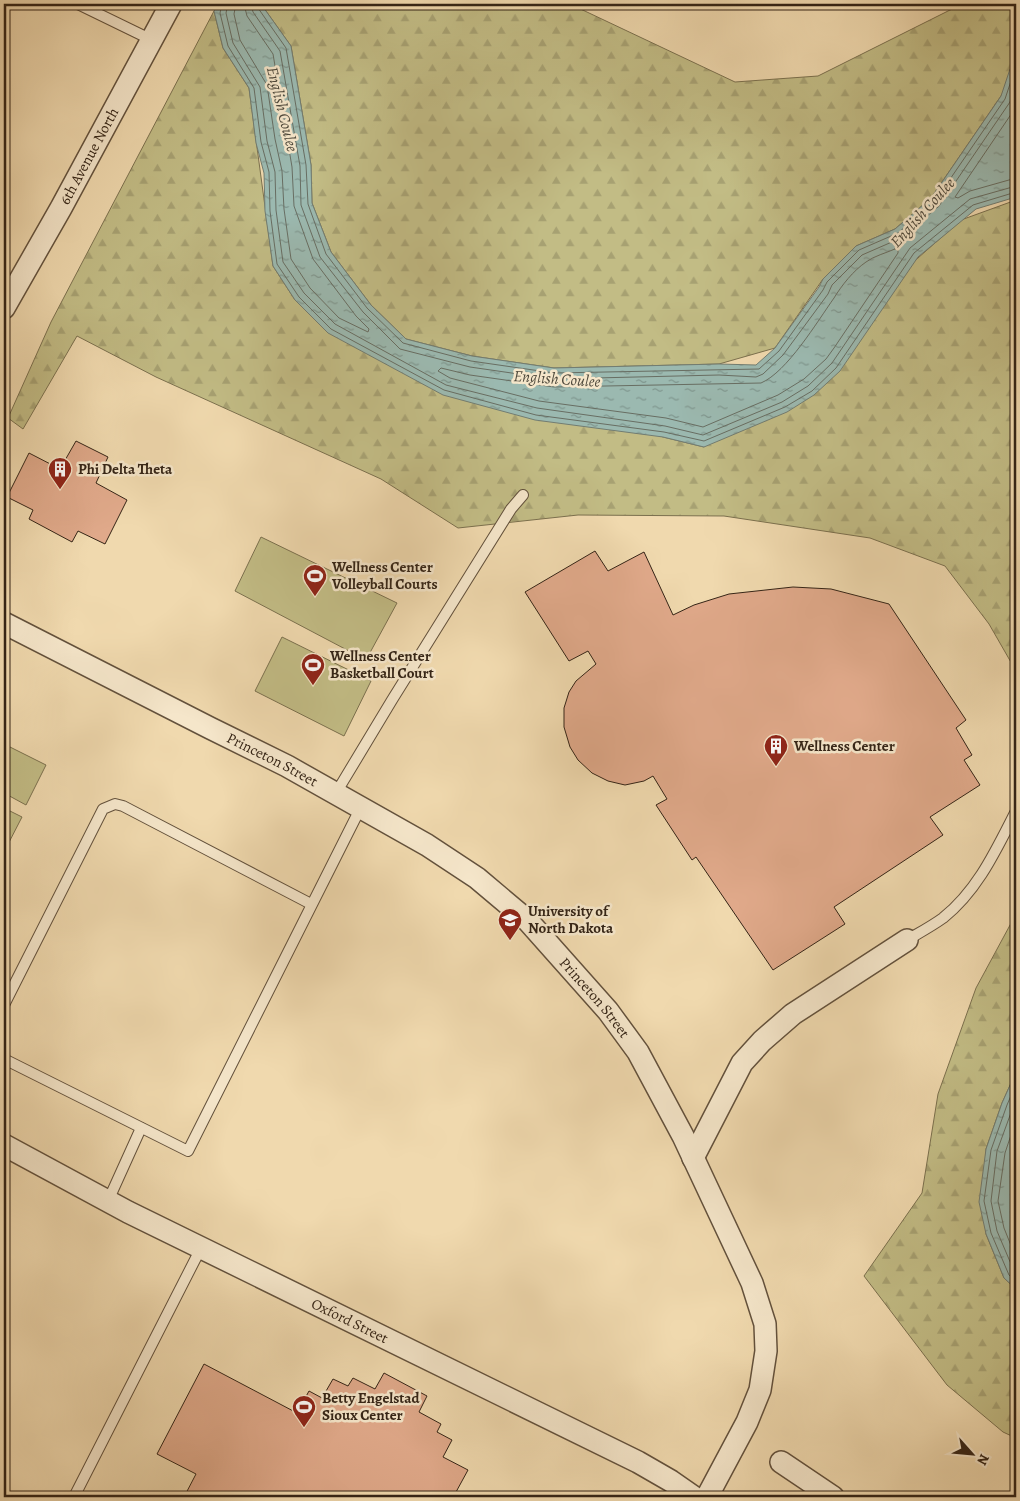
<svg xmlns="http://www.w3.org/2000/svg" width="1020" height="1501" font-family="Alegreya,serif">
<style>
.green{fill:#c2bc85;stroke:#7b704e}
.forest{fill:url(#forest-firs);stroke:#7b704e}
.water{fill:url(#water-ripples);stroke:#727d72}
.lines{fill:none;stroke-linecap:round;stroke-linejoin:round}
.shore{stroke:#686e63;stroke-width:1}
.building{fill:#e0a98a;stroke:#342416}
.lane-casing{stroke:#63513c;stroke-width:12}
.street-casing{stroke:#63513c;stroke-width:24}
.lane{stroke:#f5e6ca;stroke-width:10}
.street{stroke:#f5e6ca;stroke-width:21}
.labels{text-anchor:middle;stroke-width:5;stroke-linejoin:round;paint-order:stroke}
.street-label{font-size:15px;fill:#342416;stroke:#f5e6ca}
.poi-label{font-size:15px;font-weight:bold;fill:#342416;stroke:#f5e6ca;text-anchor:start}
.water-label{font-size:16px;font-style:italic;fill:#4e493c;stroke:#f5e6ca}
</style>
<defs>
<pattern id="forest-firs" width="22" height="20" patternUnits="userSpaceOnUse" patternTransform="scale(1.25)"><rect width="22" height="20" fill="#c2bc85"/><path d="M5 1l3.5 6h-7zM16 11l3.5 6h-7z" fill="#a7a172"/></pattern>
<pattern id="water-ripples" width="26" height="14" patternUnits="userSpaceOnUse" patternTransform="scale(1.25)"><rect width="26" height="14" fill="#9bb9b0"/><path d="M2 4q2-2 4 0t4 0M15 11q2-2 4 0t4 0" fill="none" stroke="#7f968e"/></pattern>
</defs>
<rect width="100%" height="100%" fill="#f0d9ae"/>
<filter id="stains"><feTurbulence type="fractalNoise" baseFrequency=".004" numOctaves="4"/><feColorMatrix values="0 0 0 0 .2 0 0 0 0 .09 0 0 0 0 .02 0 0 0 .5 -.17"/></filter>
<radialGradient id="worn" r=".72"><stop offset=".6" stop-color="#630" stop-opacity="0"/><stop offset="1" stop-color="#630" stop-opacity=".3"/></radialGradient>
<!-- green -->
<g class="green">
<path d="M261,537L397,603L366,660L235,591Z"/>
<path d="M282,637L371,681L344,736L255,691Z"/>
<path d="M4,744L46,765L26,805L4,793Z"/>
<path d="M4,808L22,817L4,852Z"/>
</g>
<!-- forest -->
<g class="forest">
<path d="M261,4H570L735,82L818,76L962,4H1016V68L1001,96L931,198L895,229L856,246L823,279L775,348L719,364L554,368L472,356L406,339L371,305L331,252L312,203L311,165L291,46Z"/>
<path d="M214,11L223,48L249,88L273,266L295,300L663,437L704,447L961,220L1016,200V671L989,624L945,566L870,538L724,516L578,515L458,528L381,479L156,377L77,336L23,429L8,418L51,322Z"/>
<path d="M1016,914V1072L1002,1103L986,1149V1234L1004,1278L1016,1289V1438L1003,1432L947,1385L864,1276L922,1193L938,1094L976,988Z"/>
</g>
<!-- water -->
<g class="water">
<path d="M218,4H261L291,46L311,165L312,203L331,252L371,305L406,339L472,356L554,368L719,364L756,365L775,348L819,287L823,279L856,246L895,229L931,198L1001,96L1010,69L1016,63V197L976,209L918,257L840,371L814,395L787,412L704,447L663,437L535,420L443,395L328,333L295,300L273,266L265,211L264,173L256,143L249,88L223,48L214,11Z"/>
<path d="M1016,1072V1289L1004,1278L986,1234L979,1202L986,1149L1002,1103Z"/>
</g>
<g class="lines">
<!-- shore -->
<g class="shore">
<path d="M222,4L220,13L228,46L254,88L261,142L269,172L270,211L277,264L299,297L331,329L444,390L536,415L664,432L704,441L785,407L812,391L836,368L914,253L973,205L1016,192"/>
<path d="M228,4L226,13L233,43L260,87L267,141L275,172L276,210L283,262L304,293L335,324L446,385L537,408L665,426L703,435L782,402L808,386L832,363L910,248L970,199L1016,186"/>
<path d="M236,4L234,14L240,40L267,85L275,139L282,171L284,209L291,259L310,288L339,318L368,332L369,329L356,316L313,259L294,206L292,167L273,54L247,16L244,4"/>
<path d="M251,4L253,12L280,51L300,166L301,205L320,257L363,312L400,349L470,367L553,379L719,375L756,377L763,374L783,355L828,294L832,285L862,255L901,238L939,206L1010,102L1016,85"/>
<path d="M257,4L258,8L286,48L306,165L308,204L326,254L367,308L403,343L471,361L554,373L759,369L779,351L823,290L827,282L859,250L898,233L935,201L1005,99L1014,72L1016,70"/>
<path d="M1016,107L955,197L958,198L970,191L1016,178"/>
<path d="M895,249L898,250V253L834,348L826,359L804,379L778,395L703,427L666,418L539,401L450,378L438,371L441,368L470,375L554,387L761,383C787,372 817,322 834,298C842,285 853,271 866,262C874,256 886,253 895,249Z"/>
<path d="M1016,1084L1007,1105L991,1150L984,1201L991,1233L1009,1275L1016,1282"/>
<path d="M1016,1099L997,1151L991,1201L997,1231L1014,1271L1016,1274"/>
<path d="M1016,1120L1005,1153L998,1201L1004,1228L1016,1258"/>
</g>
</g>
<!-- building -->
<g class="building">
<path d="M76,441L108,457L96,483L127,500L105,544L78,531L72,542L29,519L33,510L7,497L29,453L60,469Z"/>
<path d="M595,551L608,571L644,552L673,615L694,605L729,594L793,587L831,589L889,604L966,720L956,728L972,755L964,760L980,785L930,817L943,835L834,907L845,924L773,970L696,857L692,860L656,805L667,799L653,776L644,781L625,785L608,781L592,773L578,760L570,747L564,727V708L569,692L576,681L596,664L588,651L569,661L525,592Z"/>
<path d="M204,1364L297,1413L309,1391L322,1398L333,1379L348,1386L353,1378L375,1389L384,1373L427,1396L419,1412L441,1424L437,1432L452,1440L443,1457L468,1470L456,1492L466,1497H184L196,1474L157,1454Z"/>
</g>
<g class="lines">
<!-- lane casing -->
<g class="lane-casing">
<g id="lane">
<path d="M78,4L152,40"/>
<path d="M336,793L392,700L511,509L523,495"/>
<path d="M907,940C919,933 932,926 943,918C978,890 996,850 1016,811"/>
<path d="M4,1005L103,809L115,804L123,806L311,904"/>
<path d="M4,1059L188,1151L361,807"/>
<path d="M108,1201L141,1128"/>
<path d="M74,1497L201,1248"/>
</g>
</g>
<!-- street casing -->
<g class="street-casing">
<g id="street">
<path id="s1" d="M4,308L61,208L171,4"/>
<path id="s2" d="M4,623L210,728L287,766L427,845L477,878L528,921L608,1011L638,1052L683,1136L752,1283L765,1324L766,1351L760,1390L747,1422L707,1497"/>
<path id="s3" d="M4,1145L128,1212L638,1462L671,1481L694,1497"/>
<path d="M693,1158L742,1063L762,1041L793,1014L907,940"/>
<path d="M781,1462L833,1497"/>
</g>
</g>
<!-- lane -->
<use href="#lane" class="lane"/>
<!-- street -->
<use href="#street" class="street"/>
</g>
<!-- icons -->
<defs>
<g id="building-pin" transform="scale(1.25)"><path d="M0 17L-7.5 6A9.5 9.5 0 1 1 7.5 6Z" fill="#8f2418" stroke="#f5e6ca"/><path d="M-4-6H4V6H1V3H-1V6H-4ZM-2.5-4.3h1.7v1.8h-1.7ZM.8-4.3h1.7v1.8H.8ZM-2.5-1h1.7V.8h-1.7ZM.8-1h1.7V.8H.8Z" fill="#fff"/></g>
<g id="stadium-pin" transform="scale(1.25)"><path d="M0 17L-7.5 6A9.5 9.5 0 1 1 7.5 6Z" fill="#8f2418" stroke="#f5e6ca"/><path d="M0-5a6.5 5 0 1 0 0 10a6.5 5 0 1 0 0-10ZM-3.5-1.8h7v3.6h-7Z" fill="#fff"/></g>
<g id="university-pin" transform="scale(1.25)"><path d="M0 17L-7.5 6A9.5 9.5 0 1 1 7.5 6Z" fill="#8f2418" stroke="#f5e6ca"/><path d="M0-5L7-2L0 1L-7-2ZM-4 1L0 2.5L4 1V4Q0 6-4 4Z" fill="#fff"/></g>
</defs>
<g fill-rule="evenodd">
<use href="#building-pin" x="60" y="469"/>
<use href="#stadium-pin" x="315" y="576"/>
<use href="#stadium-pin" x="313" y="665"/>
<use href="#building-pin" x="776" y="746"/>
<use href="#university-pin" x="510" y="920"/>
<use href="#stadium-pin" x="304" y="1407"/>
</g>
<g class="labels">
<!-- street labels -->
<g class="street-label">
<text dy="5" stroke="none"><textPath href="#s1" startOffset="174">6th Avenue North</textPath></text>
<text dy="5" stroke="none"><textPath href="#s2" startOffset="301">Princeton Street</textPath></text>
<text dy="5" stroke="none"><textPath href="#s2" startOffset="706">Princeton Street</textPath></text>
<text dy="5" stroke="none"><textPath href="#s3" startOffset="388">Oxford Street</textPath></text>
</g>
<!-- poi labels -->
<g class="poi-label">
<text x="78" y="474">Phi Delta Theta</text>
<text x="332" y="572">Wellness Center<tspan x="332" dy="17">Volleyball Courts</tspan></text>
<text x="330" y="661">Wellness Center<tspan x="330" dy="17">Basketball Court</tspan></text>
<text x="794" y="751">Wellness Center</text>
<text x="528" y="916">University of<tspan x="528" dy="17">North Dakota</tspan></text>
<text x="322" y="1403">Betty Engelstad<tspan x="322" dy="17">Sioux Center</tspan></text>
</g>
<!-- water labels -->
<g class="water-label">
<text transform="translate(283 109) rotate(76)" y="6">English Coulee</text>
<text transform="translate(922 212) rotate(-48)" y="6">English Coulee</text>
<text transform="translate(557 378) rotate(4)" y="6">English Coulee</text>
</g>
</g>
<!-- margin -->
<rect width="1020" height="1501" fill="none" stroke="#f0d9ae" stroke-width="20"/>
<rect x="5" y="5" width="1010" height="1491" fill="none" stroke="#342416" stroke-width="2.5"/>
<rect x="10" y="10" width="1000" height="1481" fill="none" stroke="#342416"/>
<!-- north arrow -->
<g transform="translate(972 1454) rotate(117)" stroke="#f5e6ca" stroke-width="4" paint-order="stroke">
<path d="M0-4L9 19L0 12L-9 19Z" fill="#342416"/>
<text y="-8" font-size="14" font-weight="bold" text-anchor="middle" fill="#342416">N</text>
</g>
<rect width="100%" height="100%" filter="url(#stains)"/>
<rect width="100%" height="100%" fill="url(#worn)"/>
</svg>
